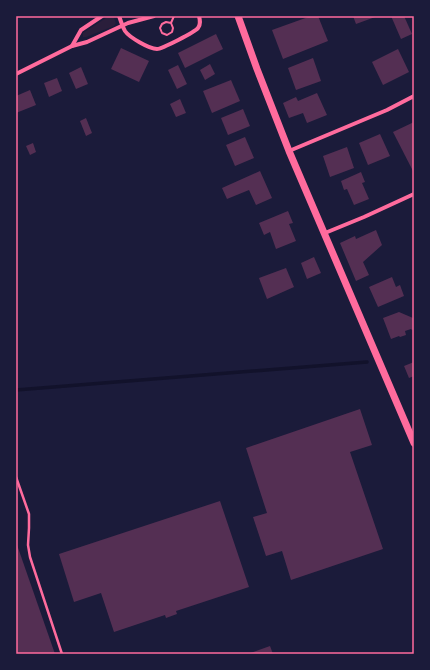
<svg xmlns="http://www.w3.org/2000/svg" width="430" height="670" font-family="Ubuntu,sans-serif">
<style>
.green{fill:#2a1e3b}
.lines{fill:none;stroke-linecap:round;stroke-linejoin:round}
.stream{stroke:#12122b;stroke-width:3.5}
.building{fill:#542f53}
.path{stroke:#ff6b9d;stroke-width:2}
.service{stroke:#ff6b9d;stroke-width:2.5}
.minor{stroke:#ff6b9d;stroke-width:4}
.tertiary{stroke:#ff6b9d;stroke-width:7}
.neatline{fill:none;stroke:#ff6b9d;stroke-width:1.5}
</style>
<rect width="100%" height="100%" fill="#1b1b3a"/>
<!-- green -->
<path class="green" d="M109,16H113L116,23L114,26L86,37H83V33Z"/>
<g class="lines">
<!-- stream -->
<path class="stream" d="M16,390L367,362"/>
</g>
<!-- building -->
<g class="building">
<path d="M311,16H318L328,41L283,59L272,30Z"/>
<path d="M353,16H378L356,24Z"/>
<path d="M391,16H404L412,34L401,39Z"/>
<path d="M216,34L223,49L185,68L178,53Z"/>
<path d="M121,48L149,61L139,82L111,69Z"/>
<path d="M398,49L409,72L383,85L372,62Z"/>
<path d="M313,58L321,81L296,90L288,68Z"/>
<path d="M210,64L215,74L205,80L200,70Z"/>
<path d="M178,65L187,84L177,89L168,70Z"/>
<path d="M81,67L88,84L76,89L69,73Z"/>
<path d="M57,78L62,91L49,97L44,83Z"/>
<path d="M231,80L240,101L212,113L203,91Z"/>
<path d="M30,90L36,105L16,113V96Z"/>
<path d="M317,93L327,115L307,123L303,113L289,118L283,103L296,97L298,101Z"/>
<path d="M180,99L186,113L176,117L170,104Z"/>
<path d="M243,109L250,126L228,135L221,118Z"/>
<path d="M86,118L92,133L86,136L80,121Z"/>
<path d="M414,122V173L393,132Z"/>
<path d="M380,134L390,156L368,165L359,143Z"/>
<path d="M245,137L254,158L235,166L226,145Z"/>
<path d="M33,143L36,152L30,155L26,146Z"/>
<path d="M347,147L354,168L330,177L323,156Z"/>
<path d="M260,171L272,198L256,205L249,190L227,199L222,188Z"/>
<path d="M361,172L365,182L362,183L369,199L354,205L347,189L344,190L341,181Z"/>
<path d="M288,211L293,223L289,224L296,241L276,249L270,232L264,235L259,223Z"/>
<path d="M376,230L382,245L363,262L369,275L356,281L340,243L355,236L356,239Z"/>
<path d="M314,257L321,273L307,279L301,263Z"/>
<path d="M286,268L294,287L267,299L259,278Z"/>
<path d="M392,277L396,287L400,285L404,296L378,307L369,287Z"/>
<path d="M399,312L413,318L414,320V329L412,330L411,329L405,331L406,335L400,337L399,336L391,339L383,318Z"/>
<path d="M414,362V376L409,378L404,366Z"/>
<path d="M360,409L372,445L350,452L383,549L291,580L282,551L266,556L253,517L267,513L246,448Z"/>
<path d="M220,501L249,587L176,611L177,614L166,618L165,615L114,632L101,593L74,602L59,554Z"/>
<path d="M16,542L55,654H16Z"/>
<path d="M270,646L273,654H248Z"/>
</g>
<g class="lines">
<!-- path -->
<path class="path" d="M171,23L166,22L162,24L160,28L162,33L167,35L172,32L173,28L171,23L174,16"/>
<!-- service -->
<path class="service" d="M16,477L29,514V528L28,545L30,557L62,654"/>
<!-- minor -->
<g class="minor">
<path d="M119,16C121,21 122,26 125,31C129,37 149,49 157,49C162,49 195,32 198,28C201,24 200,20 199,16"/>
<path d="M72,46L81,30L102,16"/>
<path d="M16,74L72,46L87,42L128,23L154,16"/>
<path d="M289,151L387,110L414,96"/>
<path d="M325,233L364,217L414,194"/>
</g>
<!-- tertiary -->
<path class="tertiary" d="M238,16L257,69L289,151L414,443"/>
</g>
<!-- border -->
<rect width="430" height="670" fill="none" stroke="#1b1b3a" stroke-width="34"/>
<rect x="17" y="17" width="396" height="636" class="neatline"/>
</svg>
